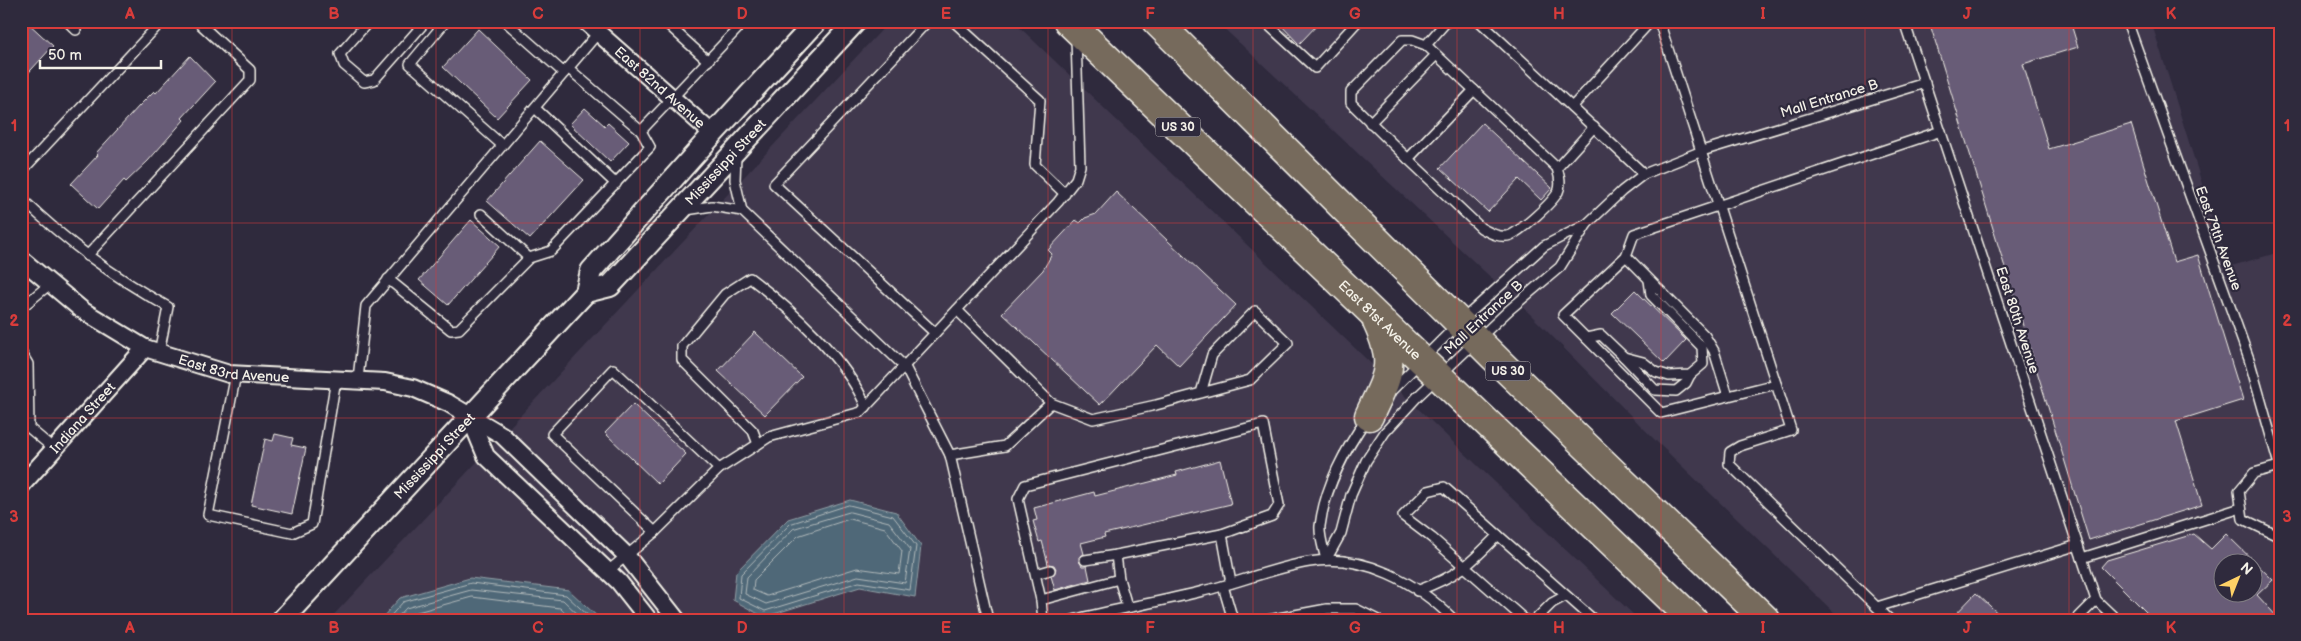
<svg xmlns="http://www.w3.org/2000/svg" width="2301" height="641" font-family="'Balsamiq Sans',sans-serif">
<style>
.built{fill:#40394e;fill-rule:evenodd}
.water{fill:#4f6878;stroke:#919fa5}
.lines{fill:none;stroke-linecap:round;stroke-linejoin:round}
.shore{stroke:#b2babb;stroke-width:1}
.building{fill:#685b77;stroke:#f4f1e8;fill-rule:evenodd}
.service-casing{stroke:#f4f1e8;stroke-width:12}
.minor-casing{stroke:#f4f1e8;stroke-width:20}
.tertiary-casing{stroke:#f4f1e8;stroke-width:24}
.trunk-casing{stroke:#f4f1e8;stroke-width:31}
.service{stroke:#2f2a3d;stroke-width:9}
.minor{stroke:#2f2a3d;stroke-width:16}
.tertiary{stroke:#2f2a3d;stroke-width:20}
.trunk{stroke:#766a5c;stroke-width:28}
.grid{fill:none;stroke:#d93c3b;stroke-width:1;stroke-opacity:0.55}
.labels{text-anchor:middle;stroke-width:4.5;stroke-linejoin:round;paint-order:stroke}
.shield{fill:#2f2a3d;stroke:#b9b5b5;stroke-width:1}
.shield-label{font-size:12px;font-weight:bold;fill:#f4f1e8}
.street-label{font-size:14px;fill:#f4f1e8;stroke:#2f2a3d}
.neatline{fill:none;stroke:#d93c3b;stroke-width:2}
.grid-label{font-size:16px;text-anchor:middle;font-weight:bold;fill:#d93c3b}
</style>
<rect width="100%" height="100%" fill="#2f2a3d"/>
<filter id="ink" filterUnits="userSpaceOnUse"><feTurbulence type="fractalNoise" baseFrequency=".02" numOctaves="2"/><feDisplacementMap in="SourceGraphic" scale="10" xChannelSelector="R" yChannelSelector="G"/><feConvolveMatrix kernelMatrix="1 2 1 2 8 2 1 2 1" color-interpolation-filters="sRGB"/></filter>
<g filter="url(#ink)">
<!-- built -->
<g class="built">
<path d="M890,21H1013L1639,620H329Z"/>
<path d="M1216,21H2151L2228,267L2280,252V620H1842L1658,443L1529,313ZM2224,564H2254V594H2224Z"/>
</g>
<!-- water -->
<g class="water">
<path d="M850,500L896,512L921,546L915,597L860,587L764,617L733,600L736,572L788,519Z"/>
<path d="M470,578L569,590L601,620H380L400,598Z"/>
</g>
<g class="lines">
<!-- shore -->
<g class="shore">
<path d="M849,505L893,516L916,546L910,590L859,582L765,611L739,598L741,574L790,524Z"/>
<path d="M850,512L889,522L910,549L905,583L858,576L766,604L745,594L747,577L793,529Z"/>
<path d="M850,519L885,528L902,551L899,574L857,568L767,596L753,590L754,580L798,536Z"/>
<path d="M387,620L403,602L471,583L566,595L593,620"/>
<path d="M395,620L406,608L471,590L563,600L584,620"/>
<path d="M405,620L410,614L472,597L560,608L573,620"/>
</g>
</g>
<!-- building -->
<g class="building">
<path d="M21,21H26L53,46L21,81Z"/>
<path d="M1277,21H1321L1299,44Z"/>
<path d="M1929,21H2070L2078,47L2023,64L2049,149L2131,124L2174,262L2198,255L2243,400L2176,421L2202,505L2089,540Z"/>
<path d="M478,29L532,80L497,118L443,67Z"/>
<path d="M190,56L215,82L182,118L184,120L148,161L126,182L124,180L98,209L71,184L98,155L96,153L139,106L154,91L156,93Z"/>
<path d="M585,108L605,126L608,123L629,142L610,162L570,124Z"/>
<path d="M1482,123L1552,188L1541,200L1519,179L1488,212L1440,168Z"/>
<path d="M540,141L584,180L530,239L487,201Z"/>
<path d="M1116,192L1236,305L1179,366L1157,345L1100,405L1002,313L1043,270L1052,254L1048,250L1076,220L1080,223L1085,218L1096,214Z"/>
<path d="M471,220L500,246L448,305L419,280Z"/>
<path d="M1635,290L1686,340L1664,363L1612,313Z"/>
<path d="M755,332L802,377L765,415L718,371Z"/>
<path d="M633,404L686,454L658,484L605,433Z"/>
<path d="M275,434L293,438L291,445L306,448L292,514L251,505L265,439L273,441Z"/>
<path d="M1220,460L1231,504L1104,534L1105,537L1081,543L1084,554L1079,557V561L1082,566H1087L1090,580L1055,590L1051,576L1056,569L1054,565L1048,564L1042,541L1039,542L1033,521L1037,520L1034,508L1094,492L1095,496L1177,475L1176,472Z"/>
<path d="M2194,534L2211,549L2226,534L2273,580L2257,595L2280,620H2154L2101,567L2107,560ZM2224,564H2254V594H2224Z"/>
<path d="M1976,593L2005,620H1950Z"/>
</g>
<g class="lines">
<!-- service casing -->
<g class="service-casing">
<g id="service">
<path d="M67,21L76,30"/>
<path d="M369,21L340,54L344,65L364,82L374,80L426,21"/>
<path d="M446,21L410,64L502,145"/>
<path d="M505,21L564,73"/>
<path d="M664,21L708,61"/>
<path d="M928,21L774,184L935,333"/>
<path d="M953,21L1040,100L1035,165L1065,194"/>
<path d="M1264,21L1315,68L1358,21"/>
<path d="M1447,21L1426,45L1557,168L1594,127"/>
<path d="M1479,21L1644,174"/>
<path d="M1659,21L1791,430L1740,446L1730,452L1729,464L1890,620"/>
<path d="M1904,21L2096,600L2117,620"/>
<path d="M2127,21L2249,359L2280,468"/>
<path d="M1426,45L1412,40H1402L1351,92V103L1408,159L1474,90"/>
<path d="M568,68L641,131"/>
<path d="M1572,107L1651,21"/>
<path d="M535,108L616,184"/>
<path d="M1370,123L1436,55"/>
<path d="M736,155L735,180L742,211L905,367L950,455L988,620"/>
<path d="M1408,159L1481,228C1490,233 1501,239 1511,235C1523,229 1552,203 1558,192C1562,184 1559,175 1557,168"/>
<path d="M21,172L162,21"/>
<path d="M21,198C68,243 111,275 168,307L159,353"/>
<path d="M686,210L712,206L742,211"/>
<path d="M481,214L529,258"/>
<path d="M87,256L250,80V70L197,21"/>
<path d="M1626,256L1705,336L1714,351L1728,396"/>
<path d="M388,279L451,330L459,329L529,258L551,251L650,147L641,131L745,21"/>
<path d="M21,308L50,284"/>
<path d="M1586,338L1601,335L1624,357L1643,362L1656,372L1669,376L1690,375L1703,364L1702,347L1651,295L1649,280"/>
<path d="M21,352L28,364L29,428L54,449"/>
<path d="M1624,357L1655,390L1676,391L1686,383L1690,375"/>
<path d="M236,374L208,515L292,533L312,524L336,379"/>
<path d="M358,379L366,306L598,33"/>
<path d="M1776,384L1661,413L1563,315L1626,256L1634,234L1941,131"/>
<path d="M1391,391L1460,322L1544,246L1587,224"/>
<path d="M1051,403L1093,419L1156,405L1250,380L1288,343L1255,311L1212,355L1201,393"/>
<path d="M758,444L753,431L682,360V346L725,294L750,278C790,308 848,361 866,407"/>
<path d="M950,455L1005,446L1051,403L957,310"/>
<path d="M2279,466L2254,473L2239,491L2243,519L2280,537"/>
<path d="M655,532L552,434L613,369L719,469"/>
<path d="M1498,535L1444,487L1428,491L1403,516L1432,538L1525,620"/>
<path d="M2082,558L2241,508"/>
<path d="M1085,560L1116,555"/>
<path d="M1326,560L1341,533L1351,495L1366,461L1385,432L1418,396L1509,310L1560,267L1587,224L1622,191L1644,174L1702,151L1925,83"/>
<path d="M1326,560C1324,550 1319,536 1320,526C1325,486 1345,450 1367,418"/>
<path d="M608,571L655,532L719,469L769,437L861,412L1058,202L1076,179L1080,166L1076,38"/>
<path d="M1036,574L1050,570"/>
<path d="M1223,586L1233,620"/>
<path d="M1417,591C1459,575 1468,566 1498,535L1594,620"/>
<path d="M1041,600L1018,499L1025,485L1263,424L1279,505L1272,516L1222,534"/>
<path d="M1127,606L1119,579L1116,555L1222,534L1231,583"/>
<path d="M1877,607L2078,545"/>
<path d="M1043,620L1041,600L1119,579"/>
<path d="M1073,620C1116,609 1160,602 1203,591C1238,583 1273,568 1309,562C1363,553 1417,582 1454,620"/>
<path d="M1268,620L1327,609H1356L1378,620"/>
<path d="M1535,620L1552,603L1565,596"/>
<path d="M2076,620L2096,600"/>
</g>
</g>
<!-- minor casing -->
<g class="minor-casing">
<g id="minor">
<path id="s1" d="M585,21L713,134"/>
<path id="s2" d="M21,259L82,310L145,348L229,374L385,382L413,388L448,403L502,435L626,555L677,620"/>
<path d="M469,415L486,456L619,582L649,620"/>
<path id="s3" d="M21,486L145,348"/>
</g>
</g>
<!-- tertiary casing -->
<g class="tertiary-casing">
<g id="tertiary">
<path id="s4" d="M586,292L610,286L856,21"/>
<path id="s5" d="M282,620L586,292L591,271L713,134L817,21"/>
</g>
</g>
<!-- trunk casing -->
<g class="trunk-casing">
<g id="trunk">
<path id="s6" d="M1068,21L1693,620"/>
<path d="M1156,21L1505,368L1766,620"/>
<path d="M1369,416C1388,375 1397,365 1377,322"/>
</g>
</g>
<!-- service -->
<use href="#service" class="service"/>
<!-- minor -->
<use href="#minor" class="minor"/>
<!-- tertiary -->
<use href="#tertiary" class="tertiary"/>
<!-- trunk -->
<use href="#trunk" class="trunk"/>
</g>
</g>
<!-- grid -->
<path class="grid" d="M232,21V620M436,21V620M640,21V620M844,21V620M1048,21V620M1253,21V620M1457,21V620M1661,21V620M1865,21V620M2069,21V620M21,223H2280M21,418H2280"/>
<g class="labels">
<!-- shield labels -->
<g class="shield">
<rect x="1155.5" y="117.5" width="45" height="19" rx="4"/>
<rect x="1485.5" y="361.5" width="45" height="19" rx="4"/>
</g>
<g class="shield-label">
<text x="1178" y="131">US 30</text>
<text x="1508" y="375">US 30</text>
</g>
<!-- street labels -->
<g class="street-label">
<text dy="5" stroke="none"><textPath href="#s1" startOffset="100">East 82nd Avenue</textPath></text>
<text transform="translate(1829 98) rotate(-17)" y="5">Mall Entrance B</text>
<text dy="5" stroke="none"><textPath href="#s4" startOffset="194">Mississippi Street</textPath></text>
<text transform="translate(2219 238) rotate(70)" y="5">East 79th Avenue</text>
<text transform="translate(1483 317) rotate(-43)" y="5">Mall Entrance B</text>
<text transform="translate(2018 320) rotate(72)" y="5">East 80th Avenue</text>
<text dy="5" stroke="none"><textPath href="#s6" startOffset="432">East 81st Avenue</textPath></text>
<text dy="5" stroke="none"><textPath href="#s2" startOffset="245">East 83rd Avenue</textPath></text>
<text dy="5" stroke="none"><textPath href="#s3" startOffset="92">Indiana Street</textPath></text>
<text dy="5" stroke="none"><textPath href="#s5" startOffset="224">Mississippi Street</textPath></text>
</g>
</g>
<!-- margin -->
<rect width="2301" height="641" fill="none" stroke="#2f2a3d" stroke-width="55"/>
<!-- north arrow -->
<g transform="translate(2238 578) rotate(43)"><circle r="24" fill="#2f2a3d" stroke="#7e7a81"/>
<path d="M0-4L9 19L0 12L-9 19Z" fill="#ffd166"/>
<text y="-8" font-size="14" font-weight="bold" text-anchor="middle" fill="#f4f1e8">N</text>
</g>
<!-- scale -->
<path d="M40 60v8h121v-8" fill="none" stroke="#f4f1e8" stroke-width="2.5"/>
<text x="48" y="60" font-size="15" fill="#f4f1e8" stroke="#2f2a3d" stroke-width="4" paint-order="stroke">50 m</text>
<rect x="28" y="28" width="2246" height="586" class="neatline"/>
<g class="grid-label">
<text x="130" y="19">A</text>
<text x="334" y="19">B</text>
<text x="538" y="19">C</text>
<text x="742" y="19">D</text>
<text x="946" y="19">E</text>
<text x="1150" y="19">F</text>
<text x="1355" y="19">G</text>
<text x="1559" y="19">H</text>
<text x="1763" y="19">I</text>
<text x="1967" y="19">J</text>
<text x="2171" y="19">K</text>
<text x="14" y="131">1</text>
<text x="2287" y="131">1</text>
<text x="14" y="326">2</text>
<text x="2287" y="326">2</text>
<text x="14" y="522">3</text>
<text x="2287" y="522">3</text>
<text x="130" y="633">A</text>
<text x="334" y="633">B</text>
<text x="538" y="633">C</text>
<text x="742" y="633">D</text>
<text x="946" y="633">E</text>
<text x="1150" y="633">F</text>
<text x="1355" y="633">G</text>
<text x="1559" y="633">H</text>
<text x="1763" y="633">I</text>
<text x="1967" y="633">J</text>
<text x="2171" y="633">K</text>
</g>
</svg>
